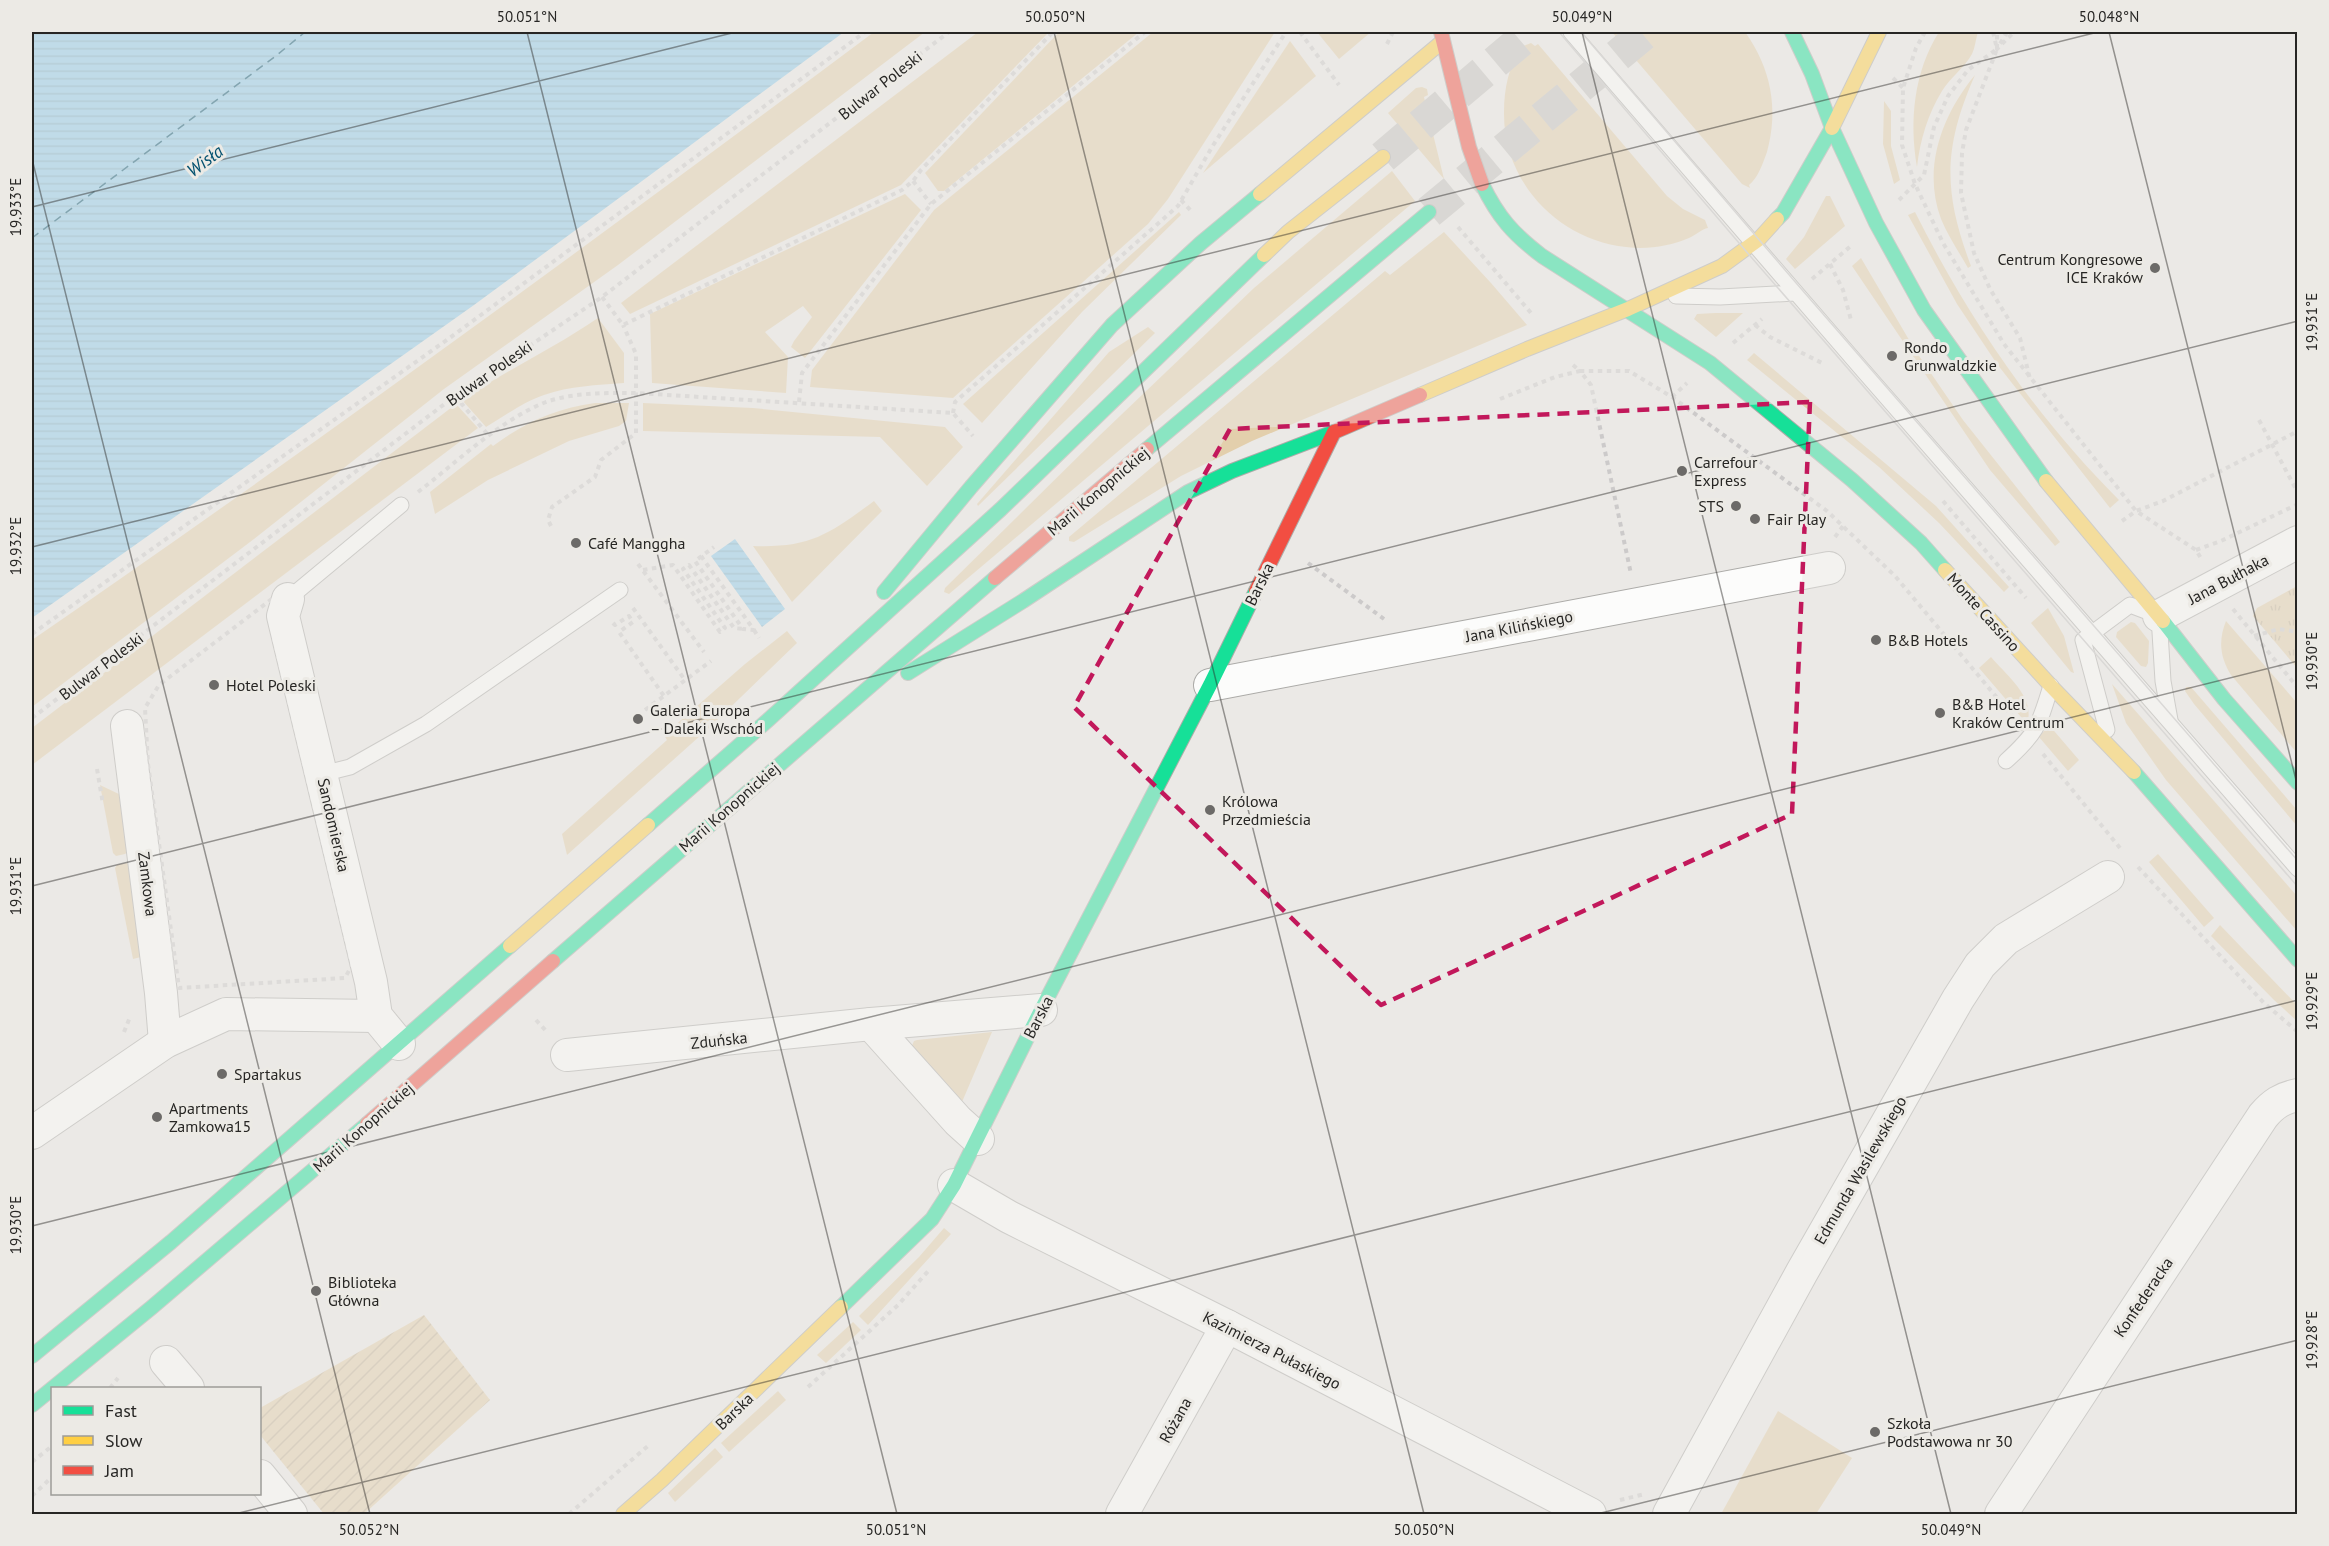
<svg xmlns="http://www.w3.org/2000/svg" width="2329" height="1546" font-family="'PT Sans',sans-serif">
<style>
.grass{fill:#e3cfac}
.park{fill:url(#park-tufts)}
.garden{fill:url(#garden-furrows)}
.water{fill:url(#water-rules)}
.lines{fill:none;stroke-linecap:round;stroke-linejoin:round}
.ferry{stroke:#055270;stroke-width:1.5;stroke-dasharray:8 6;stroke-linecap:butt}
.primary-tunnel{stroke:#c4c2bf;stroke-width:33;stroke-dasharray:33 16;stroke-linecap:butt}
.lane-casing{stroke:#acaba8;stroke-width:17}
.street-casing{stroke:#acaba8;stroke-width:34}
.fast-casing{stroke:#acaba8;stroke-width:16}
.slow-casing{stroke:#acaba8;stroke-width:16}
.jam-casing{stroke:#acaba8;stroke-width:16}
.path{stroke:#cccaca;stroke-width:4;stroke-dasharray:4.5 4.5;stroke-linecap:butt}
.lane{stroke:#fcfcfb;stroke-width:15}
.street{stroke:#fcfcfb;stroke-width:32}
.fast{stroke:#16e098;stroke-width:14}
.slow{stroke:#ffcf43;stroke-width:14}
.jam{stroke:#f24e42;stroke-width:14}
.tram{stroke:#c5c4c4;stroke-width:1.5}
.marked{fill:none;stroke:#c2185b;stroke-width:4.5;stroke-dasharray:12 8;stroke-linejoin:round}
.ticks{fill:none;stroke:#272624;stroke-width:1.5;stroke-opacity:0.45}
.poi-dot{fill:#6c6a68;stroke:#eceae5;stroke-width:2}
.labels{text-anchor:middle;stroke-width:6;stroke-linejoin:round;paint-order:stroke}
.street-label{font-size:16px;fill:#272624;stroke:#eceae5}
.poi-label{font-size:16px;fill:#272624;stroke:#eceae5;text-anchor:start}
.water-label{font-size:18px;font-style:italic;fill:#055270;stroke:#eceae5}
.neatline{fill:none;stroke:#272624;stroke-width:2}
.ticks-label{font-size:15px;text-anchor:middle;fill:#272624}
</style>
<defs>
<pattern id="park-tufts" width="24" height="20" patternUnits="userSpaceOnUse" patternTransform="scale(1.5)"><rect width="24" height="20" fill="#e3cfac"/><path d="M3 7l-1-3M5 7V3M7 7l1-3M15 17l-1-3M17 17v-4M19 17l1-3" fill="none" stroke="#c3b294"/></pattern>
<pattern id="garden-furrows" width="10" height="10" patternUnits="userSpaceOnUse" patternTransform="scale(1.5)"><rect width="10" height="10" fill="#e3cfac"/><path d="M-1 1l2-2M0 10L10 0M9 11l2-2" fill="none" stroke="#c3b294"/></pattern>
<pattern id="water-rules" width="6" height="5" patternUnits="userSpaceOnUse" patternTransform="scale(1.5)"><rect width="6" height="5" fill="#8ccaea"/><path d="M0 2.5h6" fill="none" stroke="#79adc9"/></pattern>
</defs>
<rect width="100%" height="100%" fill="#ebe9e6"/>
<!-- grass -->
<g class="grass">
<path d="M874,32H925L618,265L444,389L254,539L32,707V640C317,444 596,239 874,32Z"/>
<path d="M978,32H1049L901,185L630,314L621,303Z"/>
<path d="M1059,32H1139L944,191H938L925,173Z"/>
<path d="M1153,32H1275L1168,199L1148,224L953,398L810,387L812,370L934,210Z"/>
<path d="M1317,32H1371L1339,59Z"/>
<path d="M1612,32H1745C1771,68 1779,109 1767,152C1763,163 1758,178 1749,185L1750,188L1742,184Z"/>
<path d="M1939,32H1978C1976,38 1975,48 1972,54C1965,67 1950,78 1942,91C1928,114 1920,140 1917,167C1909,120 1914,72 1939,32Z"/>
<path d="M1290,41L1316,76L1203,173Z"/>
<path d="M1531,43L1535,46L1538,44L1667,196L1683,209L1705,220L1708,228C1702,229 1696,235 1689,238C1670,246 1647,250 1626,247C1558,240 1503,182 1504,112C1504,89 1509,65 1521,47Z"/>
<path d="M1975,75C1943,148 1943,192 1971,266L1968,268C1959,252 1948,236 1941,219C1922,168 1942,115 1975,75Z"/>
<path d="M1422,87L1427,89L1428,95L1424,97L1444,179L1388,113L1416,88Z"/>
<path d="M1884,101L1891,111V146L1900,180L1894,184L1883,144Z"/>
<path d="M1392,171L1415,201L949,594L944,592L945,588L1099,436L1254,288Z"/>
<path d="M905,194L921,210L805,358L791,347L794,341L812,317L803,306L765,332L788,357L786,393L652,383L650,314Z"/>
<path d="M1826,196H1830L1845,226L1795,269L1786,259L1804,237Z"/>
<path d="M1179,212L1181,215L1082,312L982,423L963,404Z"/>
<path d="M1915,212C1968,318 2035,416 2119,500L2110,508L1997,364L1957,304L1908,215Z"/>
<path d="M1444,232L1491,283L1527,325L1252,441L1181,476L1074,542L1069,541V537L1385,271L1390,275Z"/>
<path d="M1861,258L1915,350L1963,420L2060,542L2055,546L1990,470L1852,266Z"/>
<path d="M1715,313H1743L1716,337L1694,319L1697,314Z"/>
<path d="M598,318L624,353V383C597,385 570,386 544,395C523,402 505,416 486,427L462,400C507,370 554,348 598,318Z"/>
<path d="M1148,327L1155,333L978,506L977,504L1109,352Z"/>
<path d="M1754,353L1936,506L2009,587L2004,592L1939,523L1879,467L1747,360Z"/>
<path d="M595,403H629L626,421L619,426L569,441L488,480L435,514L430,492L491,444L493,446C524,423 556,408 595,403Z"/>
<path d="M643,403L753,408L945,427L963,447L927,486L880,437L643,431Z"/>
<path d="M456,404L478,428L32,765V728Z"/>
<path d="M874,501L882,511L792,602L753,546C811,548 829,534 874,501Z"/>
<path d="M2048,608L2064,636L2074,673L2071,672L2031,623Z"/>
<path d="M2226,621L2297,703V753L2231,675C2220,657 2218,641 2226,621Z"/>
<path d="M2131,622L2135,623L2149,641L2148,663L2146,667L2141,666L2116,637L2117,632Z"/>
<path d="M787,631L797,643L710,727L567,855L562,834L667,740L664,735L745,664Z"/>
<path d="M1991,657C2006,675 2036,697 2027,724L1979,668Z"/>
<path d="M2112,684L2297,896V931L2166,780L2126,723Z"/>
<path d="M2186,687H2191L2297,810V826L2194,704L2185,691Z"/>
<path d="M2049,725L2079,760L2068,771L2039,737Z"/>
<path d="M100,785L123,796L129,851L125,854L116,856L113,853Z"/>
<path d="M2158,854L2214,918L2204,927L2149,862Z"/>
<path d="M127,863L130,866L141,957L133,959L115,868L117,865Z"/>
<path d="M2220,925L2297,1005V1021L2274,1000L2211,936Z"/>
<path d="M992,1032L962,1102L911,1048L914,1041L917,1040Z"/>
<path d="M944,1228L951,1234L868,1325L859,1316L919,1257Z"/>
<path d="M853,1322L861,1330L826,1363L817,1355Z"/>
<path d="M778,1391L786,1400L729,1452L721,1443Z"/>
<path d="M1778,1411L1852,1458L1816,1514H1721Z"/>
<path d="M715,1448L723,1457L675,1502L668,1493Z"/>
</g>
<!-- park -->
<path class="park" d="M2297,586V668L2253,616L2257,608Z"/>
<!-- garden -->
<path class="garden" d="M424,1315L490,1400L364,1514H324L260,1435V1408Z"/>
<!-- water -->
<g class="water">
<path d="M32,32H844L474,305L32,618Z"/>
<path d="M735,539L785,609L762,627L711,556Z"/>
</g>
<g class="lines">
<!-- ferry -->
<path class="ferry" d="M32,238L277,55L305,32"/>
<!-- primary-tunnel -->
<g class="primary-tunnel">
<path d="M1383,157L1531,32"/>
<path d="M1429,212L1646,32"/>
</g>
<!-- lane casing -->
<g class="lane-casing">
<g id="lane">
<path d="M1571,32L1861,368L2298,869"/>
<path d="M1676,296L1720,297L1795,293"/>
<path d="M288,599L401,505"/>
<path d="M2107,730L2083,640L2130,605L2159,616L2163,681L2170,720"/>
<path d="M2006,761C2038,732 2039,725 2051,686"/>
<path d="M322,774L350,767L426,724L620,590"/>
</g>
</g>
<!-- street casing -->
<g class="street-casing">
<g id="street">
<path d="M288,599L283,616L371,982L376,1016L399,1044"/>
<path d="M2159,616L2298,542"/>
<path d="M1210,685L1829,568"/>
<path d="M127,726L161,993L165,1042"/>
<path d="M871,1024L958,1121L978,1139"/>
<path d="M567,1055L871,1024L1041,1010"/>
<path d="M32,1133L165,1042L226,1014L376,1016"/>
<path d="M954,1185L1009,1217L1227,1326L1590,1514"/>
<path d="M166,1362L188,1388"/>
<path d="M260,1476L291,1514"/>
<path d="M1122,1514L1227,1326"/>
<path d="M1669,1514L1802,1272L1958,999L1980,965L2006,939L2108,877"/>
<path d="M2001,1514L2263,1116C2273,1104 2282,1098 2298,1095"/>
</g>
</g>
<!-- fast casing -->
<g class="fast-casing">
<g id="fast">
<path d="M1792,32L1812,74L1832,128L1876,223L1924,310L2046,481"/>
<path d="M1482,184C1498,217 1513,234 1542,256L1710,363L1852,480L1921,543L1945,570"/>
<path d="M1777,219L1783,213L1832,128"/>
<path d="M1147,449L1429,212"/>
<path d="M884,592L971,487L1112,325L1201,243L1260,194"/>
<path d="M2163,621L2224,699L2298,783"/>
<path d="M908,673L1023,601L1188,492L1232,471L1334,432"/>
<path d="M2134,772L2298,960"/>
<path d="M648,825L767,721L1001,509L1264,255"/>
<path d="M553,961L995,578"/>
<path d="M841,1307L932,1219L954,1185L1041,1010L1210,685L1256,591"/>
<path d="M32,1356L171,1242L510,946"/>
<path d="M32,1405L151,1308L367,1124"/>
</g>
</g>
<!-- slow casing -->
<g class="slow-casing">
<g id="slow">
<path d="M1832,128L1879,32"/>
<path d="M1260,194L1443,41"/>
<path d="M1264,255L1288,232L1383,157"/>
<path d="M1420,395L1527,349L1628,309L1722,266L1759,239L1777,219"/>
<path d="M2046,481L2163,621"/>
<path d="M1945,570L2051,686L2134,772"/>
<path d="M510,946L648,825"/>
<path d="M623,1514L662,1480L841,1307"/>
</g>
</g>
<!-- jam casing -->
<g class="jam-casing">
<g id="jam">
<path d="M1441,32L1469,147L1482,184"/>
<path d="M995,578L1147,449"/>
<path d="M1256,591L1334,432L1420,395"/>
<path d="M367,1124L553,961"/>
</g>
</g>
<!-- path -->
<g class="path">
<path d="M1300,32L1339,85"/>
<path d="M1925,32L1916,48L1903,88L1902,145L1915,184L1943,243L2004,344L2136,511L2196,550L2202,560"/>
<path d="M1993,32L1997,49V32"/>
<path d="M2007,32L1997,49L2014,32"/>
<path d="M1387,44L1393,32"/>
<path d="M1893,78L1903,88"/>
<path d="M913,181L931,204"/>
<path d="M1181,200L1192,212"/>
<path d="M1899,200L1924,175L1934,127L1948,96L1968,70L1997,49L1966,130L1962,153L1961,193L1974,253L1990,289L2020,338L2030,379"/>
<path d="M1458,227L1531,313"/>
<path d="M1830,264L1843,290L1851,320"/>
<path d="M1812,279L1852,245"/>
<path d="M602,297L623,325L902,190L913,181L921,170L1053,32"/>
<path d="M1755,325L1770,337L1824,364"/>
<path d="M1733,343L1762,319"/>
<path d="M1573,365L1580,371H1629L1672,397L1827,511L1895,576L2014,718"/>
<path d="M455,396L489,436"/>
<path d="M1672,397L1687,383"/>
<path d="M1500,399L1555,377L1580,371L1591,385L1631,574"/>
<path d="M799,402L802,373L931,204L1145,32"/>
<path d="M953,413L955,402L1178,206L1212,147L1286,32"/>
<path d="M2259,420L2298,493"/>
<path d="M418,492C457,462 500,420 546,402C575,392 607,393 637,393L953,413L973,436"/>
<path d="M1943,501L2026,598"/>
<path d="M2122,521L2136,511L2163,501L2298,431"/>
<path d="M551,526L548,520L552,507L595,477L601,460L636,433V354L623,325"/>
<path d="M1835,537L1843,526"/>
<path d="M2196,550L2221,541L2298,504"/>
<path d="M701,556L754,630L743,629L695,561L714,547"/>
<path d="M1308,563L1384,619"/>
<path d="M638,564L704,652"/>
<path d="M643,570L673,565L720,632L725,628L683,569L689,565L734,628L743,629"/>
<path d="M277,595L271,615L274,639L352,965L345,978L179,988L148,764L145,708L159,685Z"/>
<path d="M633,608L685,680"/>
<path d="M2233,609L2298,688"/>
<path d="M613,623L615,625L629,616L633,622L619,632L664,696"/>
<path d="M754,630L759,638"/>
<path d="M32,634L451,337L865,32"/>
<path d="M2254,636L2279,629L2298,632"/>
<path d="M645,710L711,661"/>
<path d="M32,718L455,396L602,297L949,32"/>
<path d="M2043,754L2120,848"/>
<path d="M97,769L103,804"/>
<path d="M2138,867L2264,1003L2298,1032"/>
<path d="M536,1020L547,1032"/>
<path d="M124,1032L130,1017"/>
<path d="M808,1387L898,1305L930,1269"/>
<path d="M110,1388L118,1378"/>
<path d="M32,1462L52,1446"/>
<path d="M32,1496L52,1477"/>
<path d="M1620,1500L1645,1494"/>
<path d="M569,1514L649,1445"/>
</g>
<!-- lane -->
<use href="#lane" class="lane"/>
<!-- street -->
<use href="#street" class="street"/>
<!-- fast -->
<use href="#fast" class="fast"/>
<!-- slow -->
<use href="#slow" class="slow"/>
<!-- jam -->
<use href="#jam" class="jam"/>
<!-- tram -->
<g class="tram">
<path d="M1559,32L1745,250L2298,887"/>
<path d="M1581,32L1797,284L2298,861"/>
</g>
</g>
<!-- marked area -->
<path d="M0 0H2329V1546H0ZM1810,402L1792,814L1381,1005L1074,707L1230,429Z" fill="#ebe9e6" fill-opacity=".55" fill-rule="evenodd"/>
<path class="marked" d="M1810,402L1792,814L1381,1005L1074,707L1230,429Z"/>
<!-- ticks -->
<path class="ticks" d="M527,32L897,1514M1054,32L1424,1514M1582,32L1951,1514M2109,32L2298,788M32,159L370,1514M32,207L736,32M32,547L2098,32M32,886L2298,321M32,1226L2298,661M235,1514L2298,1000M1597,1514L2298,1340"/>
<!-- markers -->
<g class="poi-dot">
<circle cx="2155" cy="268" r="6"/>
<circle cx="1892" cy="356" r="6"/>
<circle cx="1682" cy="471" r="6"/>
<circle cx="1736" cy="506" r="6"/>
<circle cx="1755" cy="519" r="6"/>
<circle cx="576" cy="543" r="6"/>
<circle cx="1876" cy="640" r="6"/>
<circle cx="214" cy="685" r="6"/>
<circle cx="1940" cy="713" r="6"/>
<circle cx="638" cy="719" r="6"/>
<circle cx="1210" cy="810" r="6"/>
<circle cx="222" cy="1074" r="6"/>
<circle cx="157" cy="1117" r="6"/>
<circle cx="316" cy="1291" r="6"/>
<circle cx="1875" cy="1432" r="6"/>
</g>
<g class="labels">
<!-- street labels -->
<g class="street-label">
<text transform="translate(880 85) rotate(-38)" y="6">Bulwar Poleski</text>
<text transform="translate(489 373) rotate(-35)" y="6">Bulwar Poleski</text>
<text transform="translate(1098 491) rotate(-40)" y="6">Marii Konopnickiej</text>
<text transform="translate(2228 579) rotate(-28)" y="6">Jana Bułhaka</text>
<text transform="translate(1259 584) rotate(-64)" y="6">Barska</text>
<text transform="translate(1984 612) rotate(48)" y="6">Monte Cassino</text>
<text transform="translate(1519 626) rotate(-11)" y="6">Jana Kilińskiego</text>
<text transform="translate(101 666) rotate(-37)" y="6">Bulwar Poleski</text>
<text transform="translate(729 807) rotate(-41)" y="6">Marii Konopnickiej</text>
<text transform="translate(334 825) rotate(77)" y="6">Sandomierska</text>
<text transform="translate(148 884) rotate(83)" y="6">Zamkowa</text>
<text transform="translate(1038 1017) rotate(-63)" y="6">Barska</text>
<text transform="translate(719 1040) rotate(-6)" y="6">Zduńska</text>
<text transform="translate(363 1127) rotate(-41)" y="6">Marii Konopnickiej</text>
<text transform="translate(1860 1170) rotate(-60)" y="6">Edmunda Wasilewskiego</text>
<text transform="translate(2143 1297) rotate(-56)" y="6">Konfederacka</text>
<text transform="translate(1272 1350) rotate(27)" y="6">Kazimierza Pułaskiego</text>
<text transform="translate(734 1411) rotate(-44)" y="6">Barska</text>
<text transform="translate(1175 1420) rotate(-61)" y="6">Różana</text>
</g>
<!-- poi labels -->
<g class="poi-label">
<text x="2143" y="265" text-anchor="end">Centrum Kongresowe<tspan x="2143" dy="18">ICE Kraków</tspan></text>
<text x="1904" y="353">Rondo<tspan x="1904" dy="18">Grunwaldzkie</tspan></text>
<text x="1694" y="468">Carrefour<tspan x="1694" dy="18">Express</tspan></text>
<text x="1724" y="512" text-anchor="end">STS</text>
<text x="1767" y="525">Fair Play</text>
<text x="588" y="549">Café Manggha</text>
<text x="1888" y="646">B&amp;B Hotels</text>
<text x="226" y="691">Hotel Poleski</text>
<text x="1952" y="710">B&amp;B Hotel<tspan x="1952" dy="18">Kraków Centrum</tspan></text>
<text x="650" y="716">Galeria Europa<tspan x="650" dy="18">– Daleki Wschód</tspan></text>
<text x="1222" y="807">Królowa<tspan x="1222" dy="18">Przedmieścia</tspan></text>
<text x="234" y="1080">Spartakus</text>
<text x="169" y="1114">Apartments<tspan x="169" dy="18">Zamkowa15</tspan></text>
<text x="328" y="1288">Biblioteka<tspan x="328" dy="18">Główna</tspan></text>
<text x="1887" y="1429">Szkoła<tspan x="1887" dy="18">Podstawowa nr 30</tspan></text>
</g>
<!-- water labels -->
<g class="water-label">
<text transform="translate(205 161) rotate(-37)" y="6">Wisła</text>
</g>
</g>
<!-- border -->
<rect width="2329" height="1546" fill="none" stroke="#eceae5" stroke-width="66"/>
<!-- legend -->
<rect x="51" y="1387" width="210" height="108" fill="#eceae5" stroke="#9d9c98" stroke-width="1.5"/>
<rect x="63" y="1406" width="30" height="9" fill="#16e098" stroke="#9d9c98" stroke-width="1.5"/>
<text x="105" y="1417" font-size="18" fill="#272624">Fast</text>
<rect x="63" y="1436" width="30" height="9" fill="#ffcf43" stroke="#9d9c98" stroke-width="1.5"/>
<text x="105" y="1447" font-size="18" fill="#272624">Slow</text>
<rect x="63" y="1466" width="30" height="9" fill="#f24e42" stroke="#9d9c98" stroke-width="1.5"/>
<text x="105" y="1477" font-size="18" fill="#272624">Jam</text>
<rect x="33" y="33" width="2263" height="1480" class="neatline"/>
<g class="ticks-label">
<text x="527" y="22">50.051°N</text>
<text x="1055" y="22">50.050°N</text>
<text x="1582" y="22">50.049°N</text>
<text x="2109" y="22">50.048°N</text>
<text transform="translate(16 207) rotate(-90)" y="5">19.933°E</text>
<text transform="translate(2312 322) rotate(-90)" y="5">19.931°E</text>
<text transform="translate(16 546) rotate(-90)" y="5">19.932°E</text>
<text transform="translate(2312 661) rotate(-90)" y="5">19.930°E</text>
<text transform="translate(16 886) rotate(-90)" y="5">19.931°E</text>
<text transform="translate(2312 1001) rotate(-90)" y="5">19.929°E</text>
<text transform="translate(16 1225) rotate(-90)" y="5">19.930°E</text>
<text transform="translate(2312 1340) rotate(-90)" y="5">19.928°E</text>
<text x="369" y="1535">50.052°N</text>
<text x="896" y="1535">50.051°N</text>
<text x="1424" y="1535">50.050°N</text>
<text x="1951" y="1535">50.049°N</text>
</g>
</svg>
